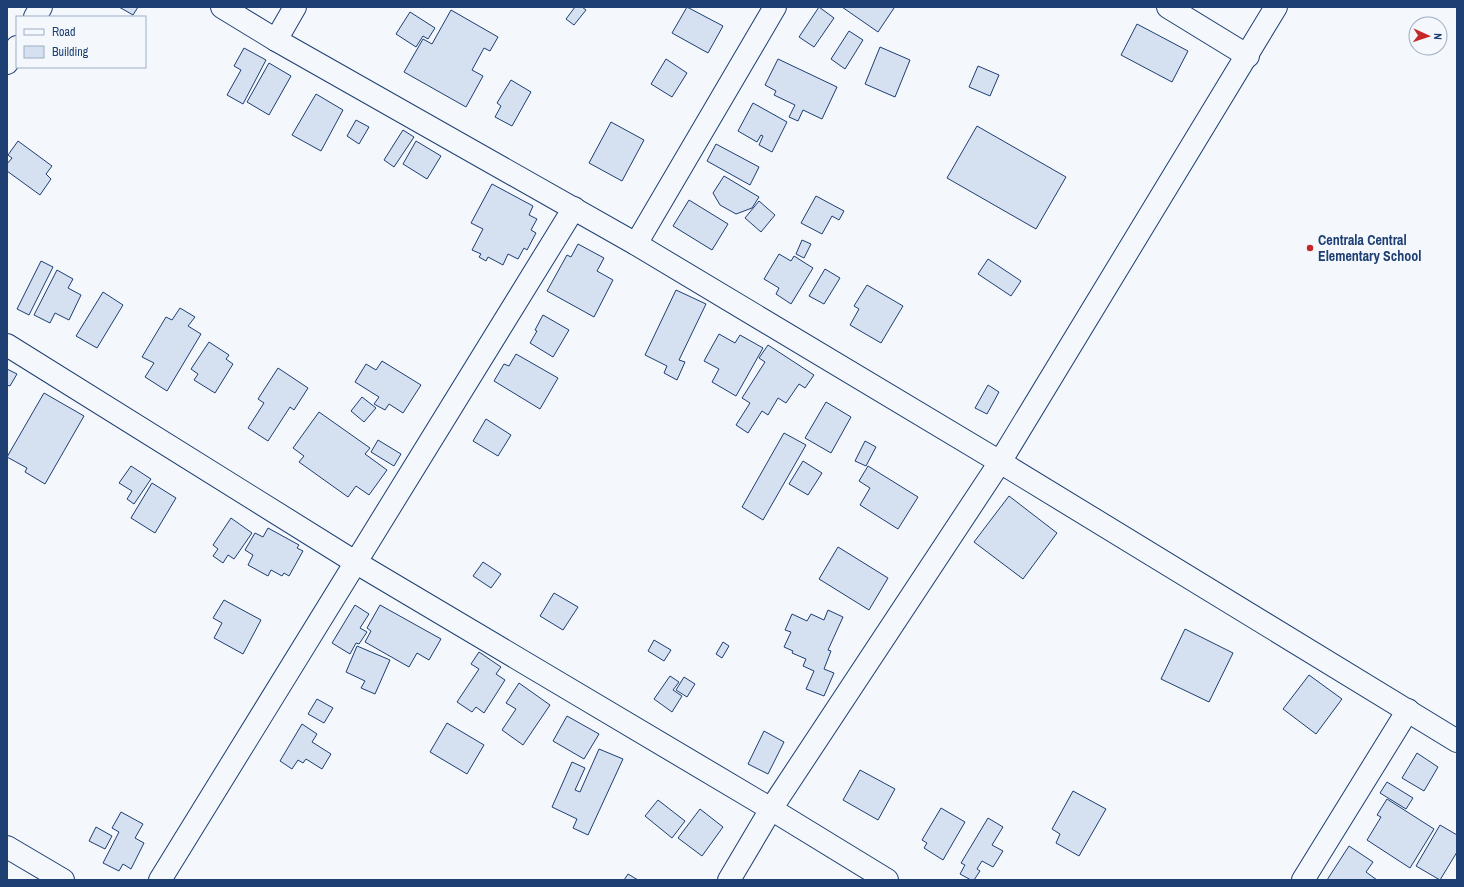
<svg xmlns="http://www.w3.org/2000/svg" width="1464" height="887" font-family="'Archivo Narrow',sans-serif">
<style>
.building{fill:#d5e0f0;stroke:#1d3f73}
.lines{fill:none;stroke-linecap:round;stroke-linejoin:round}
.street-casing{stroke:#1d3f73;stroke-width:24}
.street{stroke:#f4f7fb;stroke-width:22}
.poi-dot{fill:#c62828;stroke:#f4f7fb;stroke-width:1.5}
.labels{text-anchor:middle;stroke-width:3;stroke-linejoin:round;paint-order:stroke}
.poi-label{font-size:14px;font-weight:bold;fill:#1d3f73;stroke:#f4f7fb;text-anchor:start}
</style>
<rect width="100%" height="100%" fill="#f4f7fb"/>
<!-- building -->
<g class="building">
<path d="M119,7H138L133,15Z"/>
<path d="M575,7H582L586,10L574,25L566,19Z"/>
<path d="M687,7L723,26L708,53L672,33Z"/>
<path d="M819,7L834,18L814,47L799,37Z"/>
<path d="M842,7H893L894,8L878,32Z"/>
<path d="M451,10L498,37L490,51L484,48L472,70L483,76L466,107L404,72L423,39L432,44Z"/>
<path d="M410,12L435,28L428,39L423,36L416,47L396,34Z"/>
<path d="M1137,24L1188,51L1172,82L1121,55Z"/>
<path d="M849,31L863,40L845,69L831,59Z"/>
<path d="M880,47L910,60L895,97L865,84Z"/>
<path d="M244,48L266,60L243,104L227,95L241,70L234,66Z"/>
<path d="M666,59L687,73L672,97L651,84Z"/>
<path d="M778,59L837,87L822,119L803,110L798,121L789,117L795,105L774,95L776,91L765,85Z"/>
<path d="M269,63L291,76L269,115L247,102Z"/>
<path d="M978,66L999,75L990,96L969,87Z"/>
<path d="M511,80L531,92L512,126L495,117L501,106L497,103Z"/>
<path d="M316,94L343,110L321,151L292,135Z"/>
<path d="M753,103L787,122L772,152L759,145L763,136L761,135L757,142L738,131Z"/>
<path d="M356,120L369,127L359,144L347,136Z"/>
<path d="M611,122L644,140L622,181L589,163Z"/>
<path d="M977,126L1066,177L1036,229L947,178Z"/>
<path d="M403,130L414,137L394,167L384,160Z"/>
<path d="M18,141L52,166L46,174L51,179L40,195L7,171V164L12,158L8,155Z"/>
<path d="M416,141L441,156L427,179L403,164Z"/>
<path d="M716,144L759,167L750,185L707,161Z"/>
<path d="M724,176L759,197L752,208L736,214L720,205L713,193Z"/>
<path d="M492,184L533,206L529,215L537,219L531,230L536,233L527,250L524,248L518,259L508,254L503,265L488,257L486,261L479,257L481,254L472,250L483,229L471,223Z"/>
<path d="M816,196L844,211L839,220L832,216L822,234L801,223Z"/>
<path d="M689,200L728,224L712,250L673,226Z"/>
<path d="M759,201L775,215L761,232L745,218Z"/>
<path d="M802,240L811,244L804,258L796,254Z"/>
<path d="M578,244L604,258L597,271L613,280L594,317L547,291L567,255L571,257Z"/>
<path d="M779,254L791,261L794,256L813,268L791,304L776,294L779,288L764,279Z"/>
<path d="M988,259L1021,281L1011,296L978,274Z"/>
<path d="M41,261L53,267L29,315L17,309Z"/>
<path d="M825,269L840,278L824,304L809,296Z"/>
<path d="M57,270L73,279L68,288L81,295L69,320L55,313L50,323L34,315Z"/>
<path d="M867,285L903,306L881,343L850,325L859,309L854,306Z"/>
<path d="M676,290L706,304L679,360L685,362L677,380L664,373L667,366L645,355Z"/>
<path d="M103,292L123,305L97,348L76,336Z"/>
<path d="M180,308L195,317L188,326L201,334L167,391L145,377L154,363L142,357L166,317L172,320Z"/>
<path d="M543,315L569,330L553,357L530,343L537,331L535,330Z"/>
<path d="M719,334L735,343L740,335L763,348L736,396L712,382L719,369L704,361Z"/>
<path d="M209,342L229,355L226,359L233,364L215,393L194,380L198,374L191,369Z"/>
<path d="M768,345L814,375L805,388L799,384L786,403L778,398L768,415L762,411L748,433L736,425L750,403L742,398L765,362L759,358Z"/>
<path d="M516,354L558,378L540,409L494,381L504,364L509,366Z"/>
<path d="M382,361L421,385L403,413L389,404L385,410L374,404L379,397L355,382L366,364L376,370Z"/>
<path d="M278,368L308,388L294,410L290,407L268,441L248,428L264,403L258,399Z"/>
<path d="M7,369L17,374L10,386L7,385Z"/>
<path d="M988,385L999,392L987,414L975,408Z"/>
<path d="M44,393L84,416L45,484L25,472L27,468L7,457Z"/>
<path d="M362,397L376,408L364,422L351,411Z"/>
<path d="M826,402L851,417L831,453L805,438Z"/>
<path d="M319,412L370,448L365,454L387,470L369,495L356,486L348,497L299,462L304,456L293,448Z"/>
<path d="M486,419L511,435L498,456L473,441Z"/>
<path d="M784,433L806,445L763,520L742,507Z"/>
<path d="M378,440L401,454L394,466L371,452Z"/>
<path d="M865,441L876,447L866,466L855,461Z"/>
<path d="M803,461L822,473L808,495L789,484Z"/>
<path d="M131,466L151,479L134,504L127,499L132,491L119,483Z"/>
<path d="M868,466L918,497L898,529L860,505L870,488L859,481Z"/>
<path d="M152,483L176,498L155,533L131,518Z"/>
<path d="M1009,496L1057,533L1023,579L974,542Z"/>
<path d="M231,518L252,533L234,559L228,555L223,563L213,556L218,549L213,545Z"/>
<path d="M268,528L299,545L297,548L303,551L289,576L284,573L282,576L271,570L268,576L248,565L253,555L245,550L255,533L263,537Z"/>
<path d="M838,547L888,578L869,610L819,579Z"/>
<path d="M483,562L501,574L491,588L473,576Z"/>
<path d="M554,593L578,607L563,630L540,616Z"/>
<path d="M224,600L261,620L243,654L214,638L222,623L213,618Z"/>
<path d="M355,605L369,614L360,628L367,632L359,644L356,643L350,654L332,643Z"/>
<path d="M380,605L441,639L429,660L417,653L409,667L365,642L371,631L367,628Z"/>
<path d="M828,610L843,617L828,650L831,651L824,669L834,673L824,696L806,689L814,671L803,666L806,659L792,653L793,651L784,647L791,632L785,630L792,614L807,621L811,614L824,620Z"/>
<path d="M1185,629L1233,653L1209,702L1161,679Z"/>
<path d="M654,640L671,650L664,661L648,651Z"/>
<path d="M723,642L729,646L722,658L716,654Z"/>
<path d="M357,646L390,660L375,694L361,688L365,681L346,672Z"/>
<path d="M479,652L501,667L496,674L505,680L484,713L476,707L472,712L457,702L479,669L471,664Z"/>
<path d="M1309,675L1342,699L1316,734L1283,709Z"/>
<path d="M670,676L679,682L673,690L682,696L672,712L654,699Z"/>
<path d="M684,677L695,684L687,697L676,690Z"/>
<path d="M519,683L550,705L523,745L502,730L516,709L506,703Z"/>
<path d="M317,699L333,708L324,723L308,714Z"/>
<path d="M567,716L599,734L584,759L553,741Z"/>
<path d="M447,723L484,745L467,774L430,752Z"/>
<path d="M302,724L317,734L312,742L331,754L322,769L306,759L303,763L298,760L292,769L280,761Z"/>
<path d="M764,731L784,742L768,774L748,764Z"/>
<path d="M599,749L623,759L588,835L573,828L577,819L552,807L572,762L585,768L575,790L580,792Z"/>
<path d="M1417,753L1438,767L1424,791L1402,778Z"/>
<path d="M860,770L895,789L878,820L843,800Z"/>
<path d="M1387,782L1413,798L1406,809L1380,793Z"/>
<path d="M1073,791L1106,809L1079,856L1056,843L1060,834L1052,829Z"/>
<path d="M1387,799L1434,829L1410,868L1367,840L1381,817L1377,815Z"/>
<path d="M658,800L685,821L672,838L645,816Z"/>
<path d="M941,808L965,822L943,860L924,848L927,843L922,840Z"/>
<path d="M700,809L723,827L702,856L678,838Z"/>
<path d="M121,812L143,824L135,838L144,843L131,869L123,864L119,871L103,863L119,832L112,828Z"/>
<path d="M988,818L1003,827L992,845L1003,851L993,867L982,861L977,869L980,871L974,880H971L960,874L965,865L961,863Z"/>
<path d="M1440,825L1457,835V852L1440,880L1416,866Z"/>
<path d="M96,827L112,836L105,849L89,841Z"/>
<path d="M1349,846L1373,862L1366,872L1377,880H1327Z"/>
<path d="M628,874L638,880H624Z"/>
</g>
<g class="lines">
<!-- street casing -->
<g class="street-casing">
<g id="street">
<path d="M222,7L276,40L636,244L1000,462L1457,741"/>
<path d="M1168,7L1248,56"/>
<path d="M35,17L41,7"/>
<path d="M276,40L295,7"/>
<path d="M7,63L17,47"/>
<path d="M636,244L775,7"/>
<path d="M7,345L355,562L771,809L887,880"/>
<path d="M7,847L63,880"/>
<path d="M160,880L574,208"/>
<path d="M729,880L771,809L1000,462L1276,7"/>
<path d="M1303,880L1408,710"/>
</g>
</g>
<!-- street -->
<use href="#street" class="street"/>
</g>
<!-- markers -->
<circle class="poi-dot" cx="1310" cy="248" r="4"/>
<g class="labels">
<!-- poi labels -->
<g class="poi-label">
<text x="1318" y="245">Centrala Central<tspan x="1318" dy="16">Elementary School</tspan></text>
</g>
</g>
<!-- border -->
<rect width="1464" height="887" fill="none" stroke="#1d3f73" stroke-width="16"/>
<!-- legend -->
<rect x="16" y="16" width="130" height="52" fill="#f4f7fb" stroke="#9eadc5"/>
<rect x="24" y="29" width="20" height="6" fill="#f4f7fb" stroke="#9eadc5"/>
<text x="52" y="36" font-size="12" fill="#1d3f73">Road</text>
<rect x="24" y="46" width="20" height="12" fill="#d5e0f0" stroke="#9eadc5"/>
<text x="52" y="56" font-size="12" fill="#1d3f73">Building</text>
<!-- north arrow -->
<g transform="translate(1428 36) rotate(93)"><circle r="19" fill="#f4f7fb" stroke="#9eadc5"/>
<path d="M0-3L7 15L0 10L-7 15Z" fill="#c62828"/>
<text y="-6" font-size="11" font-weight="bold" text-anchor="middle" fill="#1d3f73">N</text>
</g>
</svg>
